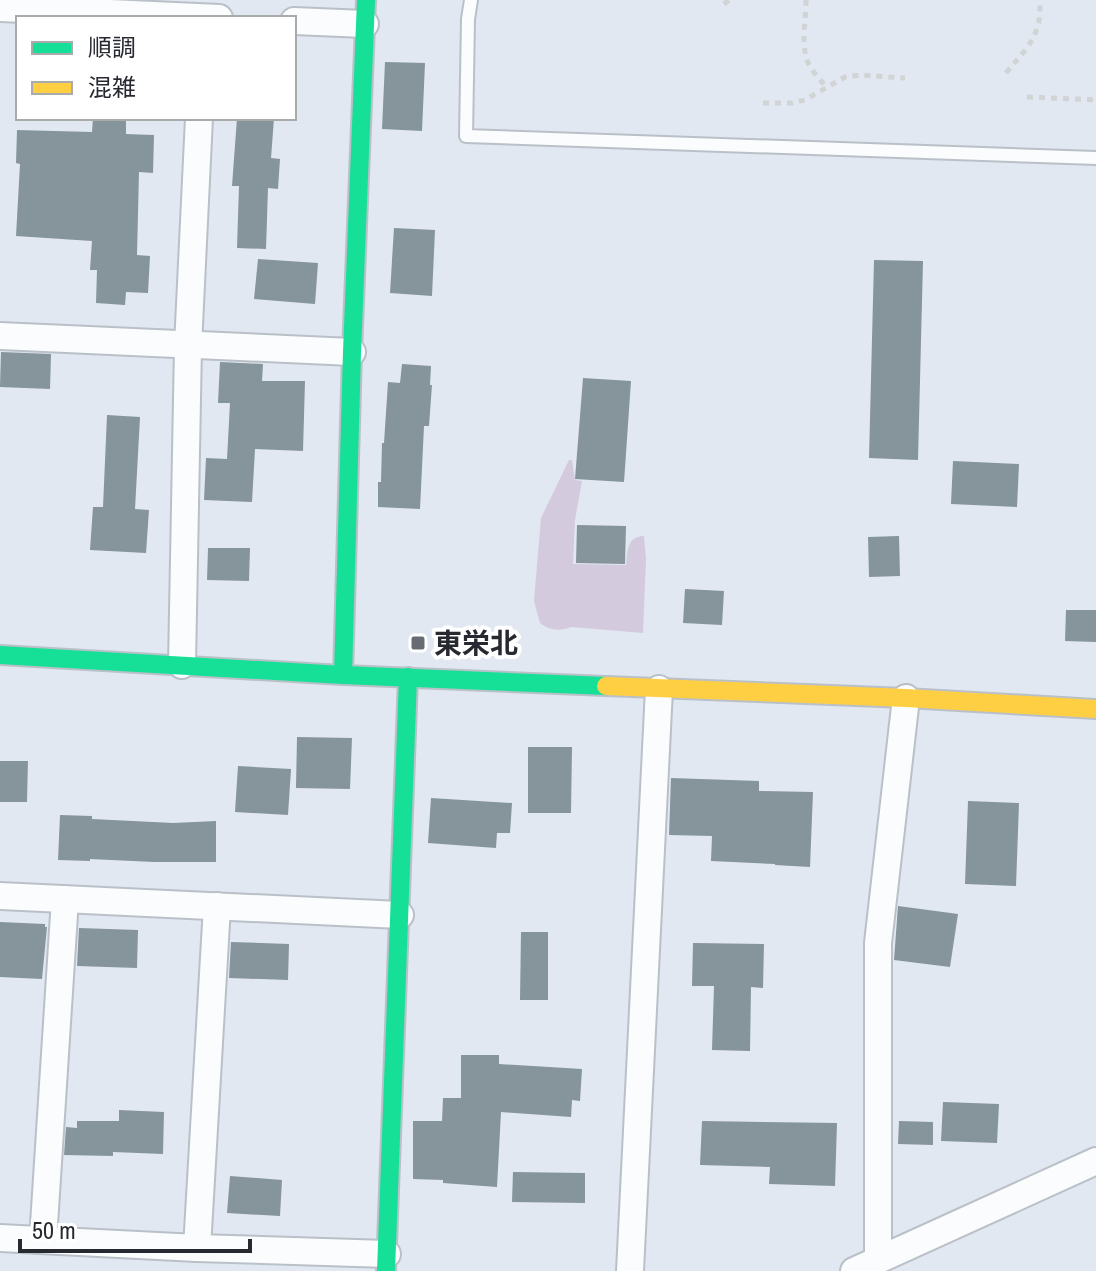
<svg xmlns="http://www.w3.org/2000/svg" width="1096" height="1271" font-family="'Archivo Narrow','Noto Sans JP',sans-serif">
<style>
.green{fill:#d4cadd}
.building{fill:#86949b}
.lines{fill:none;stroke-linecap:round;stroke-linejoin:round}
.lane-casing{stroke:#bac0c7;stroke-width:16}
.street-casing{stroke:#bac0c7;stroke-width:30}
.fast-casing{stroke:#bac0c7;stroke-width:22}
.slow-casing{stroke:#bac0c7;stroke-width:22}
.path{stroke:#d1d3d5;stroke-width:5;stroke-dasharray:6 6;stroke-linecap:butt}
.lane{stroke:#fafcfd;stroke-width:12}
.street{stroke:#fafcfd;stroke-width:26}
.fast{stroke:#16e098;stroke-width:18}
.slow{stroke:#ffcf43;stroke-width:18}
.poi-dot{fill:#676c74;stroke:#fff;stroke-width:3}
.labels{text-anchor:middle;stroke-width:8;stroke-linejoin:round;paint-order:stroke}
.poi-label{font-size:28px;font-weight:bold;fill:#262a30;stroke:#fff;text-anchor:start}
</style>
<rect width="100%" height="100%" fill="#e1e8f1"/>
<!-- green -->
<path class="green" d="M569,460H572L575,480L582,481L575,520L573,564L626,565C628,551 626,537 644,536L646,559L643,633L572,627C559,631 551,631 540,623L534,601L541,518Z"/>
<!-- building -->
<g class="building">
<path d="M385,62L425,63L422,131L382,129Z"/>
<path d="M93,118H126V134L154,135L153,173L139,172L137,255L150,256L148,293L126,292L125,305L96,303L97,270H90L92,241L16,236L20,164L16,163L17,130L92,132Z"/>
<path d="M237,118H274L271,158L280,159L278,189L268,188L266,249L237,248L239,186H232Z"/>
<path d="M394,228L435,230L432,296L390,293Z"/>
<path d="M258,259L318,263L315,304L254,299Z"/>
<path d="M874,260L923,261L918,460L869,458Z"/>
<path d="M1,352L51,354L50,389L0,387Z"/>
<path d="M220,362L263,364L262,381H305L303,451L255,449L252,502L204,500L206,458L227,459L230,403H218Z"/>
<path d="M402,364L431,366L430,385H432L429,426H424L420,509L378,507V482H381L382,443H384L388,382L400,383Z"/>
<path d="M583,378L631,381L624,482L575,479Z"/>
<path d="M107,415L140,417L135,509L149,510L146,553L90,550L93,507H103Z"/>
<path d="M953,461L1019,464L1017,507L951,504Z"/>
<path d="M577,525L626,526L625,564L576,563Z"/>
<path d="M899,536L900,576L869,577L868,537Z"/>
<path d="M208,548H250L249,581L207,580Z"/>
<path d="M685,589L724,591L722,625L683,623Z"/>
<path d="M1066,610H1096V642L1065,641Z"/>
<path d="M297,737L352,738L350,789L296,788Z"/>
<path d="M528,747H572L571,813H528Z"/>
<path d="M0,761H28L27,802H0Z"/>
<path d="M238,766L291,769L288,815L235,812Z"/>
<path d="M671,778L759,781V791L813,792L810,867L775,865V864L711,861L712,836L669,835Z"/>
<path d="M431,798L512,803L510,833H497L496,848L428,843Z"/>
<path d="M968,801L1019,803L1016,886L965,884Z"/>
<path d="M60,815L92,816V819L173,823L216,821V862H154L90,859V861L58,860Z"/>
<path d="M898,906L958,914L950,967L894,960Z"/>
<path d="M0,922L45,924V927H47L42,979L0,977Z"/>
<path d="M79,928L138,930L137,968L77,966Z"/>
<path d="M521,932H548V1000H520Z"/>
<path d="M231,942L289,944L288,980L229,978Z"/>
<path d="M693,943L764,944L763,988L751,987L750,1051L712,1050L714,986H692Z"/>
<path d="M461,1055H499V1064L582,1069L580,1101L572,1100L571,1117L501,1112L497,1187L443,1183V1180L413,1179V1121H442L443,1098H461Z"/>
<path d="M943,1102L999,1104L997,1143L941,1141Z"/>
<path d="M119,1110L164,1112L163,1154L113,1152V1156L64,1155L66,1127L77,1128V1121H119Z"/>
<path d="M702,1121L837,1123L835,1186L769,1184L770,1167L700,1165Z"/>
<path d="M899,1121L933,1122V1145L898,1144Z"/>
<path d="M513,1172L585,1173V1203L512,1202Z"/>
<path d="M230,1176L282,1180L280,1216L227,1213Z"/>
</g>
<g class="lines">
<!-- lane casing -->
<g class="lane-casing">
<path id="lane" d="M471,0L468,19L466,136L1096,158"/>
</g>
<!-- street casing -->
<g class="street-casing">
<g id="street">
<path d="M0,8L219,18"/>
<path d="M294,21L365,24"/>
<path d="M0,336L352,352"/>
<path d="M182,665L188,346L199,118"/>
<path d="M0,896L400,915"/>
<path d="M0,1238L197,1248L387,1254"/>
<path d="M43,1240L65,899"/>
<path d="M197,1248L217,906"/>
<path d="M878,1260V943L906,698"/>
<path d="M630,1271L659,689"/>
<path d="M854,1271L1096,1161"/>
</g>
</g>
<!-- fast casing -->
<g class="fast-casing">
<g id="fast">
<path d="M0,655L343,675L606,686"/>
<path d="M343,675L352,352L366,0"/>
<path d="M386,1271L408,677"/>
</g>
</g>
<!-- slow casing -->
<g class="slow-casing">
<path id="slow" d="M606,686L906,698L1096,709"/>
</g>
<!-- path -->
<g class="path">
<path d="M806,0C806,19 801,42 807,60C811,71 820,79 827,88"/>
<path d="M724,4L729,0"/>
<path d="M1006,73C1026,49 1044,33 1039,0"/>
<path d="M1027,97L1096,100"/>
<path d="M763,103H792L805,100L845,77L860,75L905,78"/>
</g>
<!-- lane -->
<use href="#lane" class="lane"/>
<!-- street -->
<use href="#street" class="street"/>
<!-- fast -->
<use href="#fast" class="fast"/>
<!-- slow -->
<use href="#slow" class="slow"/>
</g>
<!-- markers -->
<rect class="poi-dot" x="410" y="635" width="16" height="16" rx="4"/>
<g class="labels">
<!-- poi labels -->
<g class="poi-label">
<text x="434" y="653">東栄北</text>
</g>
</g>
<!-- legend -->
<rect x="16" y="16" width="280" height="104" fill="#ffffff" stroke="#a8aaac" stroke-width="2"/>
<rect x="32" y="42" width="40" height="12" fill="#16e098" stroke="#a8aaac" stroke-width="2"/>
<text x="88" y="56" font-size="24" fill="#262a30">順調</text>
<rect x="32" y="82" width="40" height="12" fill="#ffcf43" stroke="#a8aaac" stroke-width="2"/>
<text x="88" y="96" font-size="24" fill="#262a30">混雑</text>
<!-- scale -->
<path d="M20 1239v12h230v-12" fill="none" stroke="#262a30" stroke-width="4"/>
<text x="32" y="1239" font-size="24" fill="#262a30" stroke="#ffffff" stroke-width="6" paint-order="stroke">50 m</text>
</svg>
